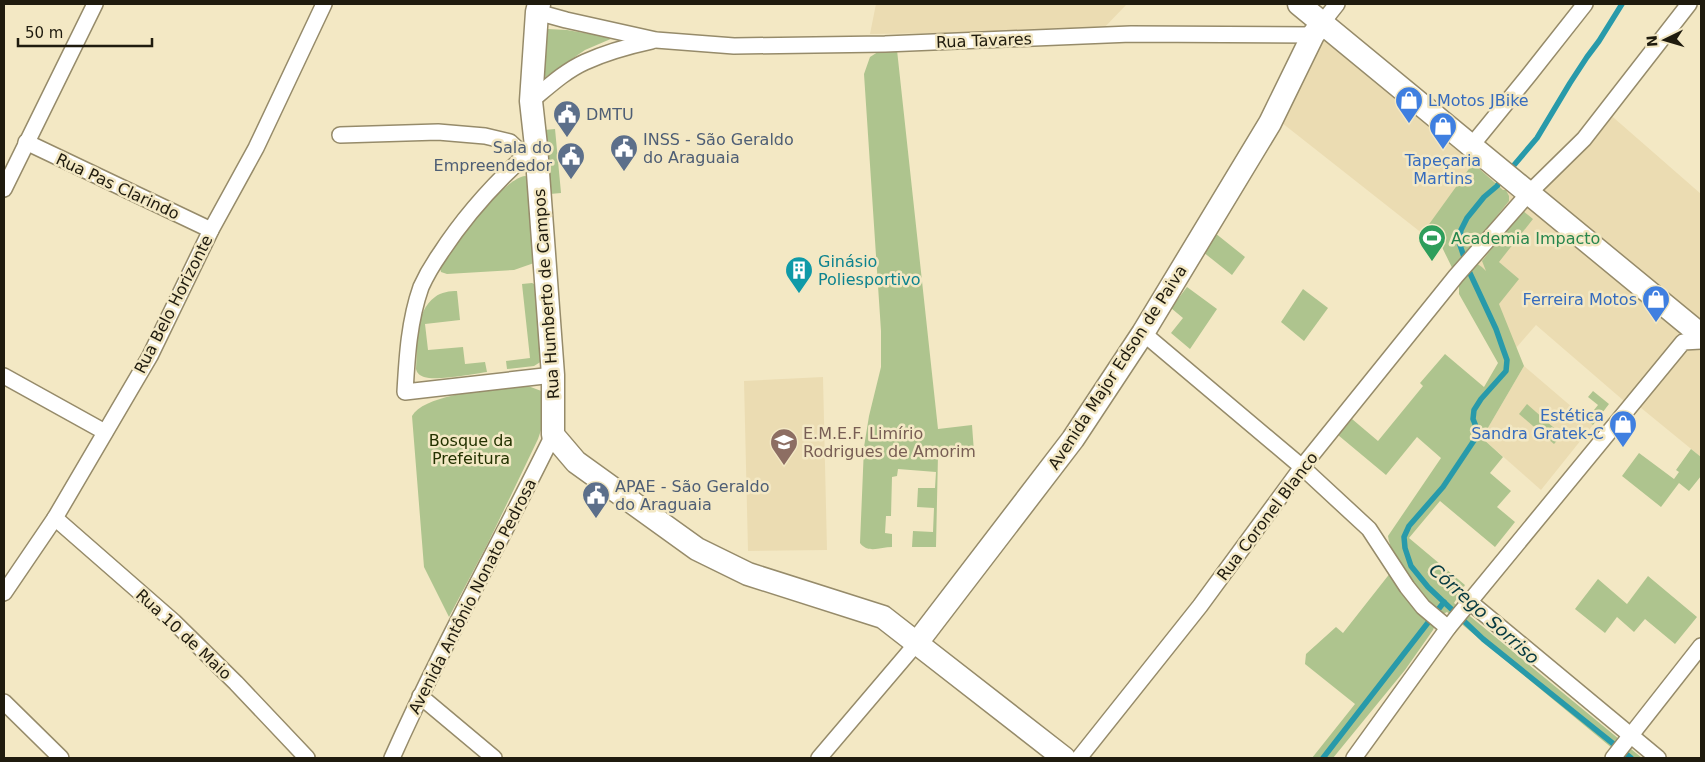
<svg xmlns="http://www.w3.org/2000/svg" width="1705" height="762" font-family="'DejaVu Sans',sans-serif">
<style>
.built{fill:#ebdcb2}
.green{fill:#aec48e}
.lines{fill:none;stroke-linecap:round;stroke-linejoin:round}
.stream{stroke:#289aaa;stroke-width:5.5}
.street-casing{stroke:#968b6a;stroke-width:18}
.secondary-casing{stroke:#968b6a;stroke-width:25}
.street{stroke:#fff;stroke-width:15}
.secondary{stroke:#fff;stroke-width:22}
.labels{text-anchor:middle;stroke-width:5;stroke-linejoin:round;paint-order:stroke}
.street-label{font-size:16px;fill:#1f1b0e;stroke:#f3e8c4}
.shop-label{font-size:16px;fill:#366cbe;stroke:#f3e8c4;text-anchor:end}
.service-label{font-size:16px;fill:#4e5e75;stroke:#f3e8c4;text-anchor:start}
.leisure-label{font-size:16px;fill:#27864d;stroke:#f3e8c4;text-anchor:start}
.culture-label{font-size:16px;fill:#0d838f;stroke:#f3e8c4;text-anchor:start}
.education-label{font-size:16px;fill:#785e54;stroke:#f3e8c4;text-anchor:start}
.park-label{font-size:16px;fill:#233200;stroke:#f3e8c4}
.water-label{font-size:18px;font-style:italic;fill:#053940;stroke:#f3e8c4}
</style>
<rect width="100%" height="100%" fill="#f3e8c4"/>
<!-- built -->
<g class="built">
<path d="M876,4H1127L1101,31L870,34Z"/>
<path d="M1322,23L1529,192L1606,111L1701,194V457L1635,403L1631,407L1536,325L1516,348L1496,329L1446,255L1441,245L1428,238L1277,119Z"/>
<path d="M1524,366L1593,425L1541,490L1482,438Z"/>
<path d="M823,377L827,550L748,551L744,381Z"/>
</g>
<!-- green -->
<g class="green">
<path d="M548,29L567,30L613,38L585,50L544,78L541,76L544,33Z"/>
<path d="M881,50H897L938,429L972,425L974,452L938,455L936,547H912L913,531L933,532L934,508L917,507L918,488H935L936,472L898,469L897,476L892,477L891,516H886L885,533L892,534V547C881,547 868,554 860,543L864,447L869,416L881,367V331L864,74L870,57Z"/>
<path d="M555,129L561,193L550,194L544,130Z"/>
<path d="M1475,165L1503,190H1506L1509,196V201L1475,243L1469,256C1474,263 1481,265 1486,271L1482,261L1522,210L1533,219L1499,262L1519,279L1499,304L1524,366L1482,438L1503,457L1490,473L1511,491L1497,507L1515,522L1495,547L1440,501L1409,538L1465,585L1454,603L1642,758H1624L1447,612L1443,614C1423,606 1390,557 1388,536L1441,458L1417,437L1386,475L1338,435L1352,419L1378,441L1423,386L1420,383L1445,354L1484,387L1498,363L1459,294V282L1441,245L1422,234L1471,166Z"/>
<path d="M525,176L528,177L534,263L514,270L447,274L441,272L440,268L441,266C455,245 502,179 525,176Z"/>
<path d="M1210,229L1245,257L1232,275L1198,248Z"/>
<path d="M532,283L536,285L542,361L534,366L507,369L506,361L530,358L522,284Z"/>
<path d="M1187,287L1217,309L1190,349L1171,333L1183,318L1171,308Z"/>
<path d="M1303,289L1328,308L1304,341L1281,322Z"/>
<path d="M457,291L460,320L425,324L428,350L463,347L465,364L485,362L487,372C472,374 437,381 424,377C419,375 417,373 416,369C418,346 414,312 435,297C441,292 450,291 457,291Z"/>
<path d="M528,386L544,392V421L538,439L488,543L449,617L424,567L412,416C426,392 501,389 528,386Z"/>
<path d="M1593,391L1609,404L1593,425L1586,420L1598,405L1588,397Z"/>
<path d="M1527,404L1562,435L1554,444L1519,414Z"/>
<path d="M1691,449L1701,457V476L1689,491L1679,483L1661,507L1622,476L1639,453L1674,479L1679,472L1676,470Z"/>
<path d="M1391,572L1435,625L1433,630L1405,670L1333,758H1312L1355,704L1305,664L1306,654L1336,627L1343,633Z"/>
<path d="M1648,576L1697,617L1675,644L1645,619L1634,632L1617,617L1605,633L1575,609L1598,579L1627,604Z"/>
</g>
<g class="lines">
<!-- stream -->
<g class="stream">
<path d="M1509,171L1537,138L1570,83L1587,57L1599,41L1622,4"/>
<path d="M1503,178L1497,186L1484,197L1467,218L1461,230L1459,242L1468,269L1496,329L1503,349L1507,360L1506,371L1481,399L1474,410L1473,419L1477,429L1475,439L1443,487L1409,526L1404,537L1405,548L1411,566L1428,587L1483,639L1631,758"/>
<path d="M1323,758L1444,602"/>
</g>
<!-- street casing -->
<g class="street-casing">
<g id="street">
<path d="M537,12L566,20L656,40L734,46L885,44L1131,34L1313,35"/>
<path d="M1322,23L1337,4"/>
<path d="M531,101C548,87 565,71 585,62C607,52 629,46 652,41"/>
<path d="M340,135L438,132L485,136L510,142L525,156"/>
<path d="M26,142L211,230"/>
<path d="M1472,145L1529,75L1585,4"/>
<path d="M536,146C500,177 466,214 440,254C433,264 426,276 421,287C409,321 407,357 405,392L553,375"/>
<path d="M4,189L95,4"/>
<path d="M1143,333L1302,467L1369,529L1407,587L1423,607L1448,628"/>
<path d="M4,376L105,432"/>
<path d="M55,518L174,622L236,683L307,758"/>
<path d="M4,593L55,518L150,356L211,230L256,148L324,4"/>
<path d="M1470,602L1658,758"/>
<path d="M420,696L494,758"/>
<path d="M4,702L61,758"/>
<path d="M392,758C441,648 500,543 553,435"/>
<path d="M819,758L916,644"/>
<path d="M1079,758L1200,606L1302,467L1456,276L1529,193L1584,139L1689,4"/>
<path d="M1354,758L1448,628L1683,342L1701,341"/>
<path d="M1613,758L1701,646"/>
</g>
</g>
<!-- secondary casing -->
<g class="secondary-casing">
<g id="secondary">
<path d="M539,4L537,12L531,101L536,146L553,375V435L576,462L697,549L748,574L883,617L1064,758"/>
<path d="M1299,4L1701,335"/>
<path d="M916,644L1073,439L1143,333L1270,123L1313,35L1322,23"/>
</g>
</g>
<!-- street -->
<use href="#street" class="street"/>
<!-- secondary -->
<use href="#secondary" class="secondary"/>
</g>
<!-- icons -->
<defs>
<g id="shop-pin" transform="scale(1.4375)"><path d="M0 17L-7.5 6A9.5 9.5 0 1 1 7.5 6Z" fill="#3f7fe0" stroke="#f3e8c4"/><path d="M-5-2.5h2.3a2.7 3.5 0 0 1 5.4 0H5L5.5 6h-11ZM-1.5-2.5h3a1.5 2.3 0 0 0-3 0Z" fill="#fff"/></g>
<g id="civic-pin" transform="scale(1.4375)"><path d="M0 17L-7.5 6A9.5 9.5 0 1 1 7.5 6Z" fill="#5c6f8a" stroke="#f3e8c4"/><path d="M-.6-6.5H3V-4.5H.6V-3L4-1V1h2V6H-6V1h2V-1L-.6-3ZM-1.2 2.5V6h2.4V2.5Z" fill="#fff"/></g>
<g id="stadium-pin" transform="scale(1.4375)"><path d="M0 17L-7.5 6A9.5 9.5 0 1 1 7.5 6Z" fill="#2e9e5b" stroke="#f3e8c4"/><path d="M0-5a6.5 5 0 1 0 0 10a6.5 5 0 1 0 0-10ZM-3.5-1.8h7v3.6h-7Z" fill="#fff"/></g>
<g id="building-pin" transform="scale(1.4375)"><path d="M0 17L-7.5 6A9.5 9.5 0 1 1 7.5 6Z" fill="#0f9aa8" stroke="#f3e8c4"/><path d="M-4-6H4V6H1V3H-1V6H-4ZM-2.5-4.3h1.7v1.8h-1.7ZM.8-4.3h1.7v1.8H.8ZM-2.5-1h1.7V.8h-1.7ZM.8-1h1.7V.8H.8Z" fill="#fff"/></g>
<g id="school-pin" transform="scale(1.4375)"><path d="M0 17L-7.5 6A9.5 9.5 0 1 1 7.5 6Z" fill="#8d6e63" stroke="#f3e8c4"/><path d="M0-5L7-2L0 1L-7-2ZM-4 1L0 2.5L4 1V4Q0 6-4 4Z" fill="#fff"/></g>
</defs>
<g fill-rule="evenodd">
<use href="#shop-pin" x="1409" y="100"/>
<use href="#civic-pin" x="567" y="114"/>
<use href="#shop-pin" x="1443" y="126"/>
<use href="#civic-pin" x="624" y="148"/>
<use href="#civic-pin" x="571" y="156"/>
<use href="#stadium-pin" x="1432" y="238"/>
<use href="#building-pin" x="799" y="270"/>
<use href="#shop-pin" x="1656" y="299"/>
<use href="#shop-pin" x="1623" y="424"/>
<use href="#school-pin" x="784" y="442"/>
<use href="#civic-pin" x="596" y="495"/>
</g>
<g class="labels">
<!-- street labels -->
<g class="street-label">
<text transform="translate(984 40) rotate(-2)" y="6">Rua Tavares</text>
<text transform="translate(118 186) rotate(25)" y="6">Rua Pas Clarindo</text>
<text transform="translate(546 294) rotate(-94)" y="6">Rua Humberto de Campos</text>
<text transform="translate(173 304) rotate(-63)" y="6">Rua Belo Horizonte</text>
<text transform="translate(1117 367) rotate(-57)" y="6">Avenida Major Edson de Paiva</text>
<text transform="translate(1267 516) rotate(-53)" y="6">Rua Coronel Blanco</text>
<text transform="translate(472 596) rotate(-63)" y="6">Avenida Antônio Nonato Pedrosa</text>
<text transform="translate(184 634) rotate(43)" y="6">Rua 10 de Maio</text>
</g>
<!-- shop labels -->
<g class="shop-label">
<text x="1428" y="106" text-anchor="start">LMotos JBike</text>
<text x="1443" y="166" text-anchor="middle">Tapeçaria<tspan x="1443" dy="18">Martins</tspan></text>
<text x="1637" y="305">Ferreira Motos</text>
<text x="1604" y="421">Estética<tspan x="1604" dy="18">Sandra Gratek-C</tspan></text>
</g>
<!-- service labels -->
<g class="service-label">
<text x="586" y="120">DMTU</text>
<text x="643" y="145">INSS - São Geraldo<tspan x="643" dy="18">do Araguaia</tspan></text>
<text x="552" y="153" text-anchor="end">Sala do<tspan x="552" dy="18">Empreendedor</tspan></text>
<text x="615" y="492">APAE - São Geraldo<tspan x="615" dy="18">do Araguaia</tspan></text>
</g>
<!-- leisure labels -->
<g class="leisure-label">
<text x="1451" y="244">Academia Impacto</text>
</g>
<!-- culture labels -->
<g class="culture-label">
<text x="818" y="267">Ginásio<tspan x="818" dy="18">Poliesportivo</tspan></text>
</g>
<!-- education labels -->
<g class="education-label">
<text x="803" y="439">E.M.E.F. Limírio<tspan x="803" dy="18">Rodrigues de Amorim</tspan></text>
</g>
<!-- park labels -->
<g class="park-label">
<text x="471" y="446">Bosque da<tspan x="471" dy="18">Prefeitura</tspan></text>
</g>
<!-- water labels -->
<g class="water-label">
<text transform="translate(1484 614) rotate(42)" y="6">Córrego Sorriso</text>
</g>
</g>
<!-- border -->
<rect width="1705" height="762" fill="none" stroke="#1f1b0e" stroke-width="10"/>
<!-- north arrow -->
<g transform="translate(1665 40) rotate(265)" stroke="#f3e8c4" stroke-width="4" paint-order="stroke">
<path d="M0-4L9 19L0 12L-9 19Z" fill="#1f1b0e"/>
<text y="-8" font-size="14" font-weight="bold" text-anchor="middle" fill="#1f1b0e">N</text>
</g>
<!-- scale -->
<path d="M18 38v8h134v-8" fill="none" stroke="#1f1b0e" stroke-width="2.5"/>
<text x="25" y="38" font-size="15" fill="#1f1b0e" stroke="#f3e8c4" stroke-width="4" paint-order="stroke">50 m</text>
</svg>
